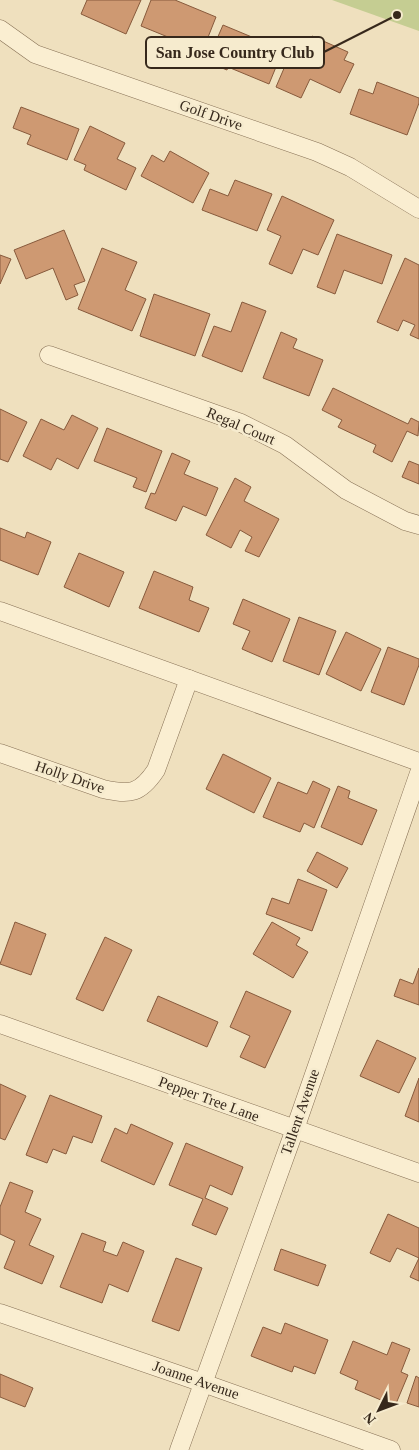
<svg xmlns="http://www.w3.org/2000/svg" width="419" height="1450" font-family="Georgia,serif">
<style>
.green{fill:#c5cd92}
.building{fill:#ce9972;stroke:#875a3c}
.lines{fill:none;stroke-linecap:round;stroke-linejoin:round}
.street-casing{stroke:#877156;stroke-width:19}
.street{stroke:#faeed1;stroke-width:18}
.labels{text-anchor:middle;stroke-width:5;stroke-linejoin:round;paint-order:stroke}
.street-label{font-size:15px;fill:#36281b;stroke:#f6ebce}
.leader{fill:none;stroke:#36281b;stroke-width:2}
.callout-dot{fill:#36281b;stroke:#f6ebce;stroke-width:2}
.callout{fill:#f6ebce;stroke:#36281b;stroke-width:2}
.callout-label{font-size:16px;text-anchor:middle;font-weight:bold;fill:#36281b}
</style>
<rect width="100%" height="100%" fill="#efe0be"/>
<!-- green -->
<path class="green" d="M332,0H419V31Z"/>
<!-- building -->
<g class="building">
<path d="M87,0H141L126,34L81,14Z"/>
<path d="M151,0H175L216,17L199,60L182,53L185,44L141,26Z"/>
<path d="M223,25L283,50L269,84L228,67L227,70L207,62Z"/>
<path d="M312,36L348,52L344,60L354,64L340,93L310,79L301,98L276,87L291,52L303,57Z"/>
<path d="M377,82L419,98V103L407,135L350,114L359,89L373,94Z"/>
<path d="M21,107L79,129L67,160L27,144L31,135L13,128Z"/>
<path d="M90,126L125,143L117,159L136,168L126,190L84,170L86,165L74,160Z"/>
<path d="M170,151L209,173L193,203L141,176L152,155L164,162Z"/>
<path d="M235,180L272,194L257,231L202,210L210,189L228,196Z"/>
<path d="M282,196L334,220L318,255L303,249L292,274L269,264L281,236L267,230Z"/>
<path d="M64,230L85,281L74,285L78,295L66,300L53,268L26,279L14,250Z"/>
<path d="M337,234L392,255L382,284L344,270L335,294L317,287Z"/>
<path d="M102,248L137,262L125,290L146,299L132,331L78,309Z"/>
<path d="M0,255L11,259L0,284Z"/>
<path d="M405,258L419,265V339L410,335L415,325L403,320L398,331L377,322Z"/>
<path d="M154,294L210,314L195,356L140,336Z"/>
<path d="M242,302L266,311L242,372L202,356L214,326L231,332Z"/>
<path d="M281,332L297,339L293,348L323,360L309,396L263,378Z"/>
<path d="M333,388L408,424L411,418L419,422L418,436L407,431L392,462L373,452L376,445L338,427L342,420L322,410Z"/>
<path d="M0,409L27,422L8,462L0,459Z"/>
<path d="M72,415L98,428L78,469L57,458L51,470L23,456L41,419L64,430Z"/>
<path d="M107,428L162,451L146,492L133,487L137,478L94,461Z"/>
<path d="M172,453L190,461L184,474L218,488L206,516L183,506L176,521L145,508L151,493L155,494Z"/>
<path d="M409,461L419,465V484L402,477Z"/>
<path d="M235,478L251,487L244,501L279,519L259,557L245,551L252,537L240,530L231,548L206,535Z"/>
<path d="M0,528L25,538L27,532L51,542L38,575L0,560Z"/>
<path d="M79,553L124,572L109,607L64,587Z"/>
<path d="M154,571L193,587L189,600L209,608L199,632L139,608Z"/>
<path d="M243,599L290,619L272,662L242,649L250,631L233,624Z"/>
<path d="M299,617L336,631L319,675L283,661Z"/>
<path d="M346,632L381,649L361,691L326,674Z"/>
<path d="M388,647L419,659V665L404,705L371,692Z"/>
<path d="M223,754L271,778L254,813L206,789Z"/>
<path d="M313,781L330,789L314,828L304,823L300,832L263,817L278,782L307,794Z"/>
<path d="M338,786L350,791L348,798L377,810L362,845L321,827Z"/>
<path d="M317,852L348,868L337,888L307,871Z"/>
<path d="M298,879L327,890L312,931L266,914L272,898L289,904Z"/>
<path d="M15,922L46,934L31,975L0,964Z"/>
<path d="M272,922L300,938L296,945L308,952L293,978L253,954Z"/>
<path d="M105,937L132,950L103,1011L76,999Z"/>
<path d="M419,968V1005L394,996L400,979L413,984Z"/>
<path d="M246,991L291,1011L265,1068L240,1057L250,1036L230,1027Z"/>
<path d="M158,996L218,1022L207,1047L147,1021Z"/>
<path d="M377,1040L416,1058L399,1093L360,1076Z"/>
<path d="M419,1078V1122L405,1116Z"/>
<path d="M0,1084L26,1096L5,1140L0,1138Z"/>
<path d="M50,1095L102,1116L92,1143L73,1136L66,1154L53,1149L47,1163L26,1155Z"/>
<path d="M131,1124L173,1143L154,1185L101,1161L115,1128L127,1134Z"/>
<path d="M186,1143L243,1167L232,1195L210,1185L205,1198L228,1208L216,1235L192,1225L203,1199L169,1185Z"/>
<path d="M10,1182L33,1191L25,1212L41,1219L29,1245L54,1256L42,1284L4,1268L15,1241L0,1234V1207Z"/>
<path d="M388,1214L419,1228V1281L410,1277L419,1258L397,1248L390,1262L370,1253Z"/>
<path d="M82,1233L106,1242L103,1251L117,1256L123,1242L144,1251L128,1292L109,1284L102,1303L60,1287Z"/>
<path d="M281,1249L326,1265L318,1286L274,1270Z"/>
<path d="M176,1258L202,1268L179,1331L152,1321Z"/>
<path d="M285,1323L328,1340L315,1374L294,1366L292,1372L251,1356L263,1327L281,1334Z"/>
<path d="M353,1341L387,1355L392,1342L410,1349L401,1372L408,1375L395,1406L355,1389L358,1381L340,1373Z"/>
<path d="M0,1374L33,1388L25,1407L0,1397Z"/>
<path d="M416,1376L419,1378V1407L407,1403Z"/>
</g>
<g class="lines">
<!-- street casing -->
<g class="street-casing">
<g id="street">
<path d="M0,29L35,54L317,152L350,167L419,209"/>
<path d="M49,355L241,423L285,445L346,490L405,521L419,525"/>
<path d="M0,611L419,762"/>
<path d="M0,753L103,789C130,795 140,794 156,770L189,679"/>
<path d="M0,1024L419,1173"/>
<path d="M0,1313L203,1383L391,1450"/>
<path d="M179,1450L295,1129L419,773"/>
</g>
</g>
<!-- street -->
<use href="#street" class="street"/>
</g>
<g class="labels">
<!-- street labels -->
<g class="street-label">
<text transform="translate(211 115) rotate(19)" y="5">Golf Drive</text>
<text transform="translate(241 426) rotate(23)" y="5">Regal Court</text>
<text transform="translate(70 777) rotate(19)" y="5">Holly Drive</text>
<text transform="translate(209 1099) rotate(20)" y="5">Pepper Tree Lane</text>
<text transform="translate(300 1112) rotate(-71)" y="5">Tallent Avenue</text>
<text transform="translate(196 1380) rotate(19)" y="5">Joanne Avenue</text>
</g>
</g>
<!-- callouts -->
<path class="leader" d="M397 15L324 52"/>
<circle class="callout-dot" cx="397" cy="15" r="5"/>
<rect class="callout" x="146" y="37" width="178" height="31" rx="5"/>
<g class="callout-label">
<text x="235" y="58">San Jose Country Club</text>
</g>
<!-- north arrow -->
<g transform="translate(379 1410) rotate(228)" stroke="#f6ebce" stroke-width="4" paint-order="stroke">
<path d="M0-4L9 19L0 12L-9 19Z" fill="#36281b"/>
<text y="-8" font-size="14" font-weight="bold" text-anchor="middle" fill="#36281b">N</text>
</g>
</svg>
